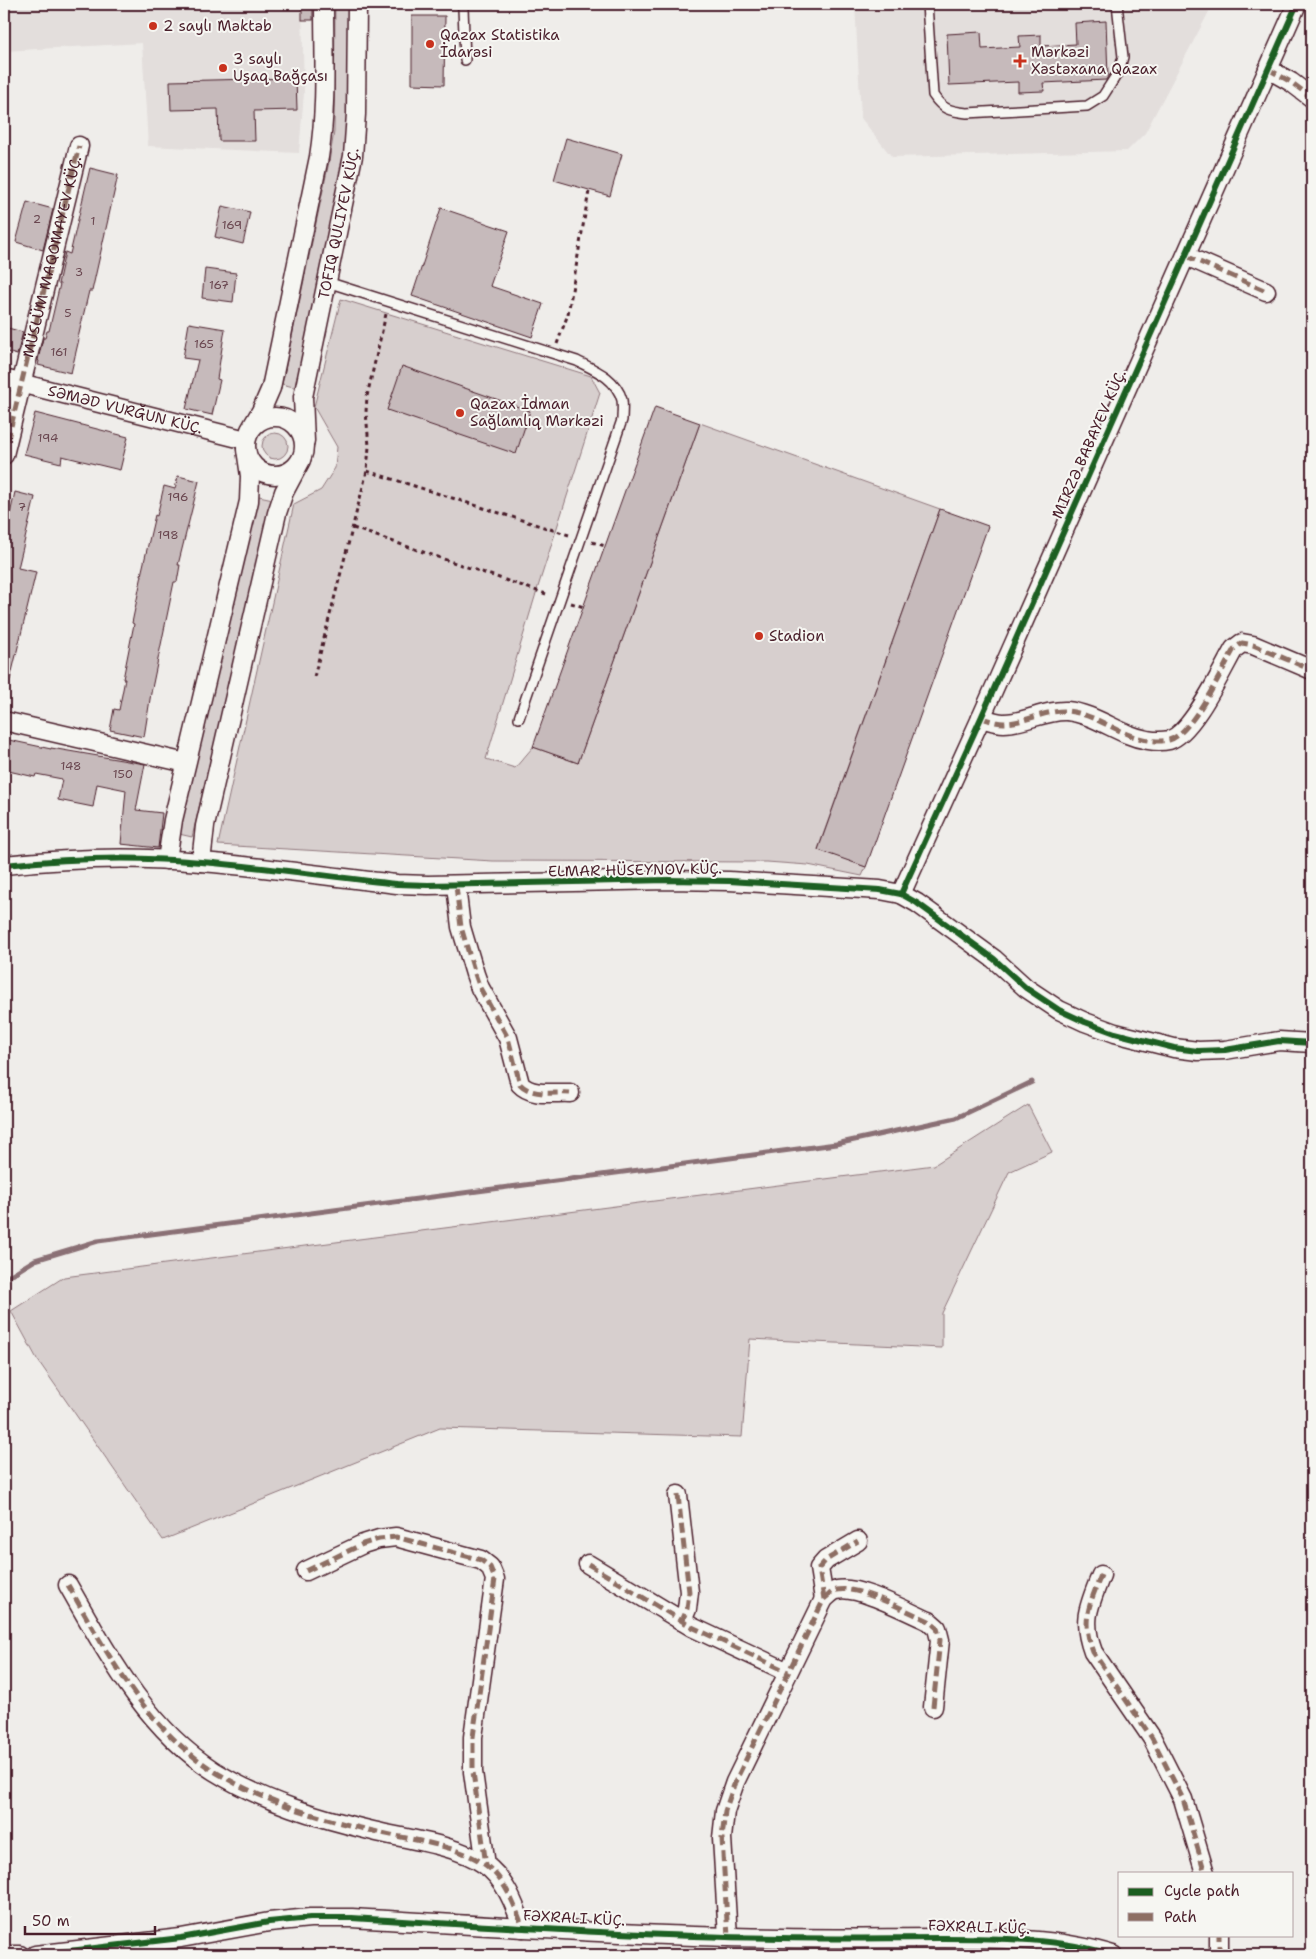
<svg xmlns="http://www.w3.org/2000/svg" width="1316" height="1959" font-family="'Shantell Sans',sans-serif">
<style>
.built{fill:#e3dedc}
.green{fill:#d7cfce;stroke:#90777c}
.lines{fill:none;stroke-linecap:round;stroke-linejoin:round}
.stream{stroke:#8a6f74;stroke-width:5}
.building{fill:#c6babb;stroke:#4a1f2b}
.service-casing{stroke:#4a1f2b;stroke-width:12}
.minor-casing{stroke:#4a1f2b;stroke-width:21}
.path{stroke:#4a1f2b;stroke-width:3;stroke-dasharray:4 4;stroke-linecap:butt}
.service{stroke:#f6f6f2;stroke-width:9}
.minor{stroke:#f6f6f2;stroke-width:18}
.quiet{stroke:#8d6e63;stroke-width:5;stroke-dasharray:10 5;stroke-linecap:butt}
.cycleway-casing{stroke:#f6f6f2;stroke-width:9}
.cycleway{stroke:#1b5e20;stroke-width:6}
.poi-dot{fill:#c8321e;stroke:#f6f6f2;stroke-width:2}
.labels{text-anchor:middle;stroke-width:4;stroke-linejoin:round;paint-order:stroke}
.number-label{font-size:12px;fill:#69464f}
.poi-label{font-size:15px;fill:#4a1f2b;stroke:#f6f6f2;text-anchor:start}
.street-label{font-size:15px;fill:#4a1f2b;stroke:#f6f6f2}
</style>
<rect width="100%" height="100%" fill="#efedea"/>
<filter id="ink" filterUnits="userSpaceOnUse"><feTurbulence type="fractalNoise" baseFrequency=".02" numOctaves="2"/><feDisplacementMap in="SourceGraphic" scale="10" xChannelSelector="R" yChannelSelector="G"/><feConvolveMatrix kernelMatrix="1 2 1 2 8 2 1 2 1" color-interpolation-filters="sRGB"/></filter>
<g filter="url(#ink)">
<!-- built -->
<g class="built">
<path d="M4,4H302L304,93L299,153L148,146L142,43L4,51Z"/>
<path d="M855,4H1213L1145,133L1127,151L892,157L861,118Z"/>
</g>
<!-- green -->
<g class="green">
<path d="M335,4H349L347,128L343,161L297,388L282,384L329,162L334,132Z"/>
<path d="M341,299L591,376L600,393L537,590L486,759L515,768L533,747L578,763L700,423L940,509L818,849L866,867L862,876L808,865L767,862L493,861L218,845L294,504L321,490L335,468L337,447L314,407Z"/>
<circle cx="275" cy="446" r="13"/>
<path d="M259,496L273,499L192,837L179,834Z"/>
<path d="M1028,1105L1052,1152L1009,1172L942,1313V1348L750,1339L742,1437L440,1428L163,1540L37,1359L11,1311L64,1277L934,1165Z"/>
</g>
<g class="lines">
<!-- stream -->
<path class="stream" d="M4,1279L35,1260L98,1241L836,1144L956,1118L1032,1082"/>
</g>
<!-- building -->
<g class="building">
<rect x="302" y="4" width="11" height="16"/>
<path d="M412,16H445L444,85L412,84Z"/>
<path d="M1106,21L1108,76L1106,80L1043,83L1044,91L1018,92V82L949,85L947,34L981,32L982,49L1020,47L1019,36L1041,35V46L1076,44L1075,23Z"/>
<path d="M296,78L297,110L254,111L255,141H219L218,109L171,110L170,81Z"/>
<path d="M566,138L622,154L610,196L554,180Z"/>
<path d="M90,168L118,175L92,291H89L78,338L79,339L71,373L38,365L39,361L38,360L43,338H45L47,331H49L60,284H58L65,252L70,254Z"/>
<path d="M27,202L53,209L43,250L16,242Z"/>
<path d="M222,206L250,212L243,244L215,237Z"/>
<path d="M441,208L509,231L490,286L543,304L532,337L412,296Z"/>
<path d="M205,269L236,273L233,302L202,298Z"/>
<path d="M189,323L225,329L217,379L220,380L212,415L186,409L198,360L183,358Z"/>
<path d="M4,327L23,332L17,355L4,351Z"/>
<path d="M402,366L530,411L516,454L387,410Z"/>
<path d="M655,407L700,423L578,763L533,747Z"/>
<path d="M35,413L128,437L120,470L62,456L61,463L24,454Z"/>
<path d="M178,476L199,481L178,565H180L177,582H174L151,693L144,737L110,730L114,709L119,710L125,679H123L134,624L132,623L142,575H141L155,515L157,516L164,486L175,489Z"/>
<path d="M15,492L35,497L18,568L36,572L10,680H4V541Z"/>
<path d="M940,509L988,526L866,867L818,850Z"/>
<path d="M4,739L51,749V748L145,764L136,810L162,813L158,848L121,844L126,790L97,784L93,807L58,800L62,779L36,774L35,777L4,770Z"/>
</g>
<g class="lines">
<!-- service casing -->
<g class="service-casing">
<g id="service">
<path d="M461,4L463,8L465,60"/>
<path d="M927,4L933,95C943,110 950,111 967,113L1087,106L1103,96L1119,71L1123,57L1117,4"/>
<path d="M327,282L577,361C595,370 616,378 622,400C623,406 622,414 622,420L519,718"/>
</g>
</g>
<!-- minor casing -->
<g class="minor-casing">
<g id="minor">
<path d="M1268,69L1291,82L1312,98"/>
<path d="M1186,256L1266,291"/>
<path id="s1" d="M4,379L246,440"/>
<circle cx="275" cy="446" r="29"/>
<path d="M250,430L261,411L271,388L319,157C327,107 324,55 324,4"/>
<path id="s2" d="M305,441L303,397L353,156L356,114L357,4"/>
<path id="s3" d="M4,455L79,146"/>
<path d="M981,718C988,720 997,723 1004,723C1025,723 1045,710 1067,711C1088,713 1108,726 1127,734C1139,739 1156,743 1169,740C1192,734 1222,670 1234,649L1242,643L1253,645L1312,670"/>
<path d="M4,721L186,763"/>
<path d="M167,860L173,820L249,501L250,476L246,449"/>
<path d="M201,862L205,826L277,513L284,492L301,460"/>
<path d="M4,865C69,858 136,856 201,862C266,867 332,877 397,884L428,885L668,880L729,881L880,890L901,894L917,903L994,959L1026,988L1059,1010L1085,1022L1115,1033L1174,1048L1198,1051L1225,1050L1279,1041L1312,1043"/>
<path d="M456,886L461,927L475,974L480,988L508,1038L520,1084C532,1097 554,1092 570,1093"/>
<path d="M901,894L981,718L1297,4"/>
<path d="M678,1495L689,1592L687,1609L682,1621"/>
<path d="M588,1564L692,1627L788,1672"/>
<path d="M306,1571L363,1544L379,1539L396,1537L481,1560L490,1567L495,1579L473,1737V1772L486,1865"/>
<path d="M1101,1575C1089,1606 1081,1620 1093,1652L1152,1738L1183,1799L1205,1873"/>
<path d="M68,1585C107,1653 146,1728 214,1771C262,1801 318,1818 373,1831C405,1839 458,1845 484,1864C505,1878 515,1906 523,1928"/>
<path d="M824,1599L819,1568L826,1560L858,1541"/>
<path d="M728,1937L722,1838L725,1811L735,1782L824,1599C828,1596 832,1591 837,1590C858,1585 908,1612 929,1621L937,1628L940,1640L933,1707"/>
<path d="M4,1955H20"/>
<path d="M35,1955L181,1938L269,1922L310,1918H352C495,1926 638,1936 781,1938C835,1939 888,1938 942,1938C999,1938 1059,1938 1113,1955"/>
<path d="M1219,1955V1935"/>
</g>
</g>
<!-- path -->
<g class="path">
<path d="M557,344L568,314L589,191"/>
<path d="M367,471L569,535"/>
<path d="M353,528L549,595"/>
<path d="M592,542L605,546"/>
<path d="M571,603L584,607"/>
<path d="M314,677L367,471L369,446L366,412L367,396L386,314"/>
</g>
<!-- service -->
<use href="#service" class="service"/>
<!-- minor -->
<use href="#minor" class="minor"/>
<!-- quiet -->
<g class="quiet">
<path d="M1268,69L1291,82L1312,98"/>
<path d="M1186,256L1266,291"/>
<path d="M4,455L79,146"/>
<path d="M981,718C988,720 997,723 1004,723C1025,723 1045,710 1067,711C1088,713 1108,726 1127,734C1139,739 1156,743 1169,740C1192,734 1222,670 1234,649L1242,643L1253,645L1312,670"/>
<path d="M456,886L461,927L475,974L480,988L508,1038L520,1084C532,1097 554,1092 570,1093"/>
<path d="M678,1495L689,1592L687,1609L682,1621"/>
<path d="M588,1564L692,1627L788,1672"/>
<path d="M306,1571L363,1544L379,1539L396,1537L481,1560L490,1567L495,1579L473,1737V1772L486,1865"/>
<path d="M1101,1575C1089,1606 1081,1620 1093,1652L1152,1738L1183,1799L1205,1873"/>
<path d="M68,1585C107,1653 146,1728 214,1771C262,1801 318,1818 373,1831C405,1839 458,1845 484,1864C505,1878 515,1906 523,1928"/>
<path d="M824,1599L819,1568L826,1560L858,1541"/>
<path d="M728,1937L722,1838L725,1811L735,1782L824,1599C828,1596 832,1591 837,1590C858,1585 908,1612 929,1621L937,1628L940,1640L933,1707"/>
<path d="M1219,1955V1935"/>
</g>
<!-- cycleway casing -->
<g class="cycleway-casing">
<g id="cycleway">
<path d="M4,865C69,858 136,856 201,862C266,867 332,877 397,884L428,885L668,880L729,881L880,890L901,894L917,903L994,959L1026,988L1059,1010L1085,1022L1115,1033L1174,1048L1198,1051L1225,1050L1279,1041L1312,1043"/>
<path d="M901,894L981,718L1297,4"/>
<path d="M35,1955L181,1938L269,1922L310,1918H352C495,1926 638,1936 781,1938C835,1939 888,1938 942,1938C999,1938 1059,1938 1113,1955"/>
</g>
</g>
<!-- cycleway -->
<use href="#cycleway" class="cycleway"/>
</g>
</g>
<!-- markers -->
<g class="poi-dot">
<circle cx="153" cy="26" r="5"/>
<circle cx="430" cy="44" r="5"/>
<path d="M1017.5 53.5h5v5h5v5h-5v5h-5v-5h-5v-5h5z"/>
<circle cx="223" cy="68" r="5"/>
<circle cx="460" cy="413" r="5"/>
<circle cx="759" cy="636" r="5"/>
</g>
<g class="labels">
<!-- number labels -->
<g class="number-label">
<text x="37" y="223">2</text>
<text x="93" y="225">1</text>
<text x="232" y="229">169</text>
<text x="79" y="276">3</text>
<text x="219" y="289">167</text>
<text x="68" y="317">5</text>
<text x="204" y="348">165</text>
<text x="59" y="356">161</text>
<text x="48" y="442">194</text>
<text x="178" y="501">196</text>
<text x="22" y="511">7</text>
<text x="168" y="539">198</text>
<text x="71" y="770">148</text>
<text x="123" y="778">150</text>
</g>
<!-- poi labels -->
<g class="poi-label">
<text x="163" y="31">2 saylı Məktəb</text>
<text x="440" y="40">Qazax Statistika<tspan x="440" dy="17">İdarəsi</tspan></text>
<text x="1031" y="57">Mərkəzi<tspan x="1031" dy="17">Xəstəxana Qazax</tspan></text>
<text x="233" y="64">3 saylı<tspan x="233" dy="17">Uşaq Bağçası</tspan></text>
<text x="470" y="409">Qazax İdman<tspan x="470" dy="17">Sağlamlıq Mərkəzi</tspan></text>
<text x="769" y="641">Stadion</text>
</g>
<!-- street labels -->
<g class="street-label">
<text dy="5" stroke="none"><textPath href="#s2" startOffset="221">TOFIQ QULIYEV KÜÇ.</textPath></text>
<text dy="5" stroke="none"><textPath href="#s3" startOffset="204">MÜSLÜM MAQOMAYEV KÜÇ.</textPath></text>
<text dy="5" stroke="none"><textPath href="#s1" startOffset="125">SƏMƏD VURĞUN KÜÇ.</textPath></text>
<text transform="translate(1089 444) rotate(-66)" y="5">MIRZƏ BABAYEV KÜÇ.</text>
<text transform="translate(635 870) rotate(-1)" y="5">ELMAR HÜSEYNOV KÜÇ.</text>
<text transform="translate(574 1918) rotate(3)" y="5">FƏXRALI KÜÇ.</text>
<text transform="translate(979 1927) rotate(2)" y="5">FƏXRALI KÜÇ.</text>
</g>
</g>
<!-- margin -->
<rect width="1316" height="1959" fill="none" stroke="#f6f6f2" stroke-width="20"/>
<rect x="10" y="10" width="1296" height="1939" fill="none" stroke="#4a1f2b" stroke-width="2" filter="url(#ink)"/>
<!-- legend -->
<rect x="1118" y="1872" width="175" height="65" fill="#f6f6f2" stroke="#b1a0a2"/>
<rect x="1128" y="1888" width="25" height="8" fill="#1b5e20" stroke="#b1a0a2"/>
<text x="1164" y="1896" font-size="15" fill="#4a1f2b">Cycle path</text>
<rect x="1128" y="1913" width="25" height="8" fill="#8d6e63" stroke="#b1a0a2"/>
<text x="1164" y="1922" font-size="15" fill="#4a1f2b">Path</text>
<!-- scale -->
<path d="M25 1926v8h130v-8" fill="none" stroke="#4a1f2b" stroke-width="2.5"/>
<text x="32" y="1926" font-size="15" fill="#4a1f2b" stroke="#f6f6f2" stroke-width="4" paint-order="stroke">50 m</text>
</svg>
